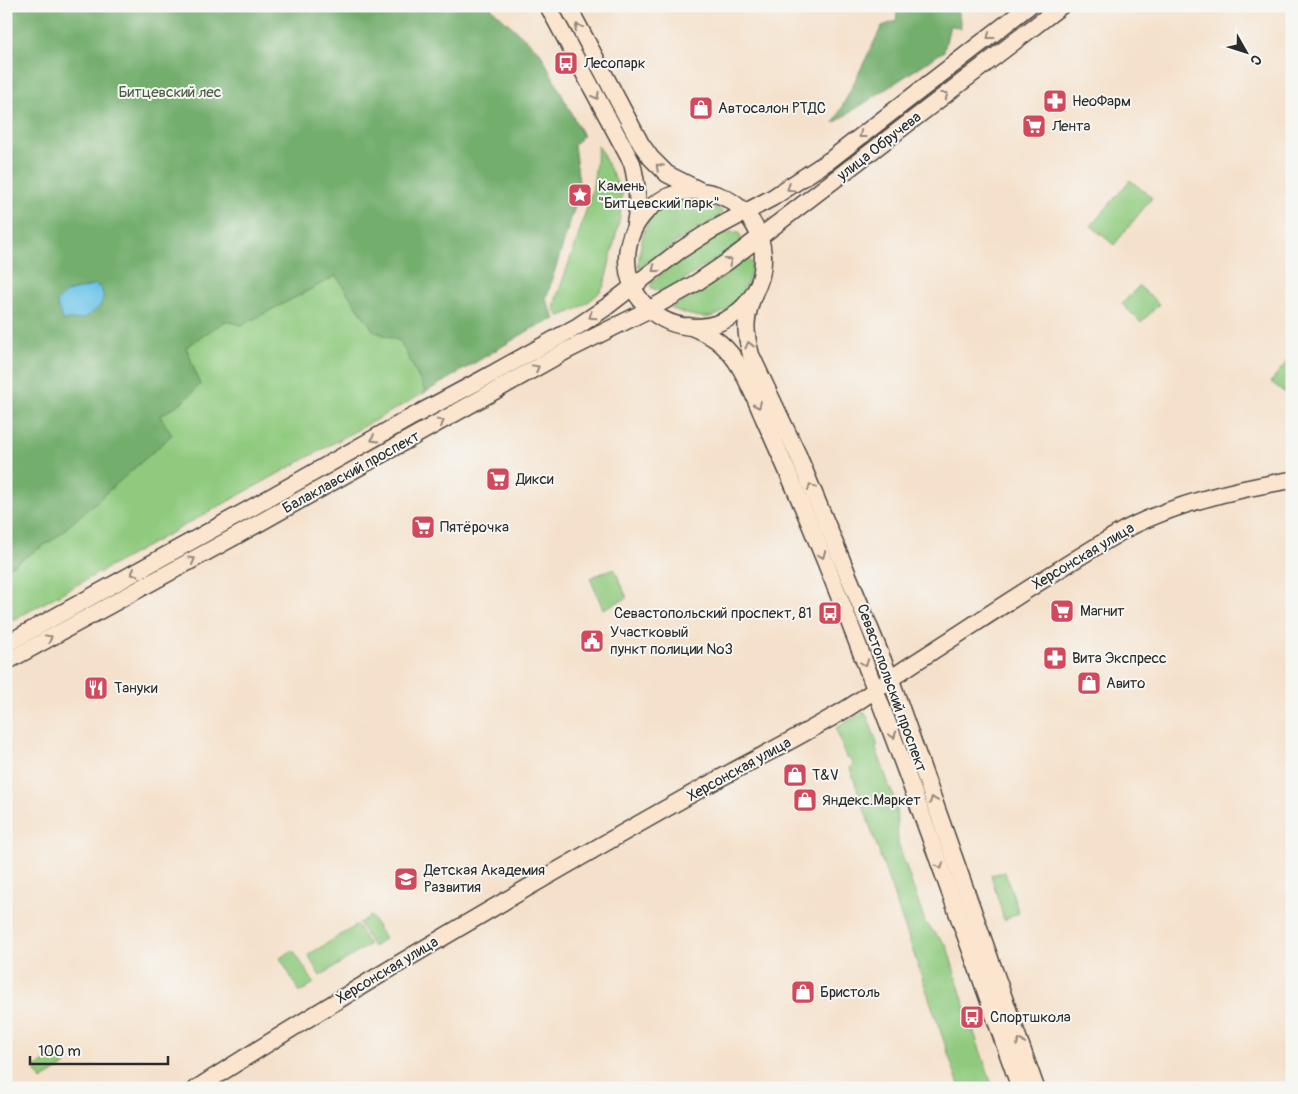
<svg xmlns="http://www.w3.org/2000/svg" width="1298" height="1094" font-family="Pangolin,sans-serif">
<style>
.green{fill:#8fca7e;stroke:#5d7a54}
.forest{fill:#73ae6d;stroke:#4f6c4c;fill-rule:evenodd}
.water{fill:#6bc4e8;stroke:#4b788a}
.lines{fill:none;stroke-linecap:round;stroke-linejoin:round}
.secondary-casing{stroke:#494643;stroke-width:19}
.secondary{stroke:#fbe5cf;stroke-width:16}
.oneway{stroke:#93887d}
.labels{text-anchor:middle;stroke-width:4;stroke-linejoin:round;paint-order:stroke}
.poi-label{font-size:15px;fill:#2b2b2b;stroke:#f6f6f2;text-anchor:start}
.park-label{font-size:15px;fill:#495b44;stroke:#f6f6f2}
.street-label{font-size:15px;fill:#2b2b2b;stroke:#f6f6f2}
</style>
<rect width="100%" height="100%" fill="#f6f6f2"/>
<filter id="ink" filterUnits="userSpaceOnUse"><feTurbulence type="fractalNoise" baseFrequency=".02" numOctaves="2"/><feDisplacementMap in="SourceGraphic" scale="10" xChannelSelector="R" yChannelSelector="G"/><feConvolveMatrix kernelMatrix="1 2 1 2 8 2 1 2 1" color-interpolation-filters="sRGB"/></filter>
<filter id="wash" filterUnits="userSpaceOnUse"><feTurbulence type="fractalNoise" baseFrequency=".0096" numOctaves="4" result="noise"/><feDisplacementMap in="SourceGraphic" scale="20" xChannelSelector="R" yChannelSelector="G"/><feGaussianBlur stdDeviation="1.12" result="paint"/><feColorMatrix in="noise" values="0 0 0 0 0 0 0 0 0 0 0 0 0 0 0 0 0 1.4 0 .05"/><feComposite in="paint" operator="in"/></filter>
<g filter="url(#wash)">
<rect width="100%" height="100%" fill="#f5e1cb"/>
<!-- green -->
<g class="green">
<path d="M598,145L622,193L620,217L604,286C595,300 575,312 559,316L554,309L556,299L578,237L593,187Z"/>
<path d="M1130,180L1152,198L1114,245L1091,226Z"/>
<path d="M684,199L695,201L721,210L723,214L721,216L682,238L640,269L638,267C642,231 645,208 684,199Z"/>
<path d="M730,232L739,233L741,238L737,245L731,250L675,285L659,291L651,288V283L653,281C673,265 705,237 730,232Z"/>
<path d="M745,258H748L752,262C751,285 734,313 709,317C697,318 681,313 671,308L709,285L734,268Z"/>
<path d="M336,276L374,331L400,341L426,392L6,624V569L54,539L160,416L185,400L200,385L186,347L225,321L242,325Z"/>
<path d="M1139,286L1159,304L1141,323L1122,304Z"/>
<path d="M1291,356H1292V398L1271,382Z"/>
<path d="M614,568L627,598L603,609L590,578Z"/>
<path d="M864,712L868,718L878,746H875L896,804L898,843L925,922L947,946L961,994L993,1088H960L850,768L853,764L851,759L846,758L836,728Z"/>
<path d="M1005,872L1019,913L1004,920L991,875Z"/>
<path d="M371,916L385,939L373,947L359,923Z"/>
<path d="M357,925L369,945L320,976L308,955Z"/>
<path d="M293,950L314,983L300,992L280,958Z"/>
<path d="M58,1053L66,1065L41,1080L34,1068Z"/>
</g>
<!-- forest -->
<g class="forest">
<path d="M6,6H489L540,52L583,136L574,145L580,190L546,299L555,319L533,328L426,392L400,341L374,331L336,276L242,325L225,321L186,347L200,385L185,400L160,416L172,435L54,539L6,569ZM91,286H98L102,291L103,297L70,320H63L58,308L69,291Z"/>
<path d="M898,6H958L961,29L950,25L944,51L834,123L882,26L896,21Z"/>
</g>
<!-- water -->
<path class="water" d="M95,284C113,296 98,311 84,318C78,320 70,320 63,320L58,308L57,302C69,285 79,293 95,284Z"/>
</g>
<g filter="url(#ink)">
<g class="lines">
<!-- secondary casing -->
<g class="secondary-casing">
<g id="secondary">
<path d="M548,6L632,163C637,183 640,203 635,223"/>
<path d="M568,6L641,144L651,158L667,174L699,190"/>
<circle cx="695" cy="259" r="68"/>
<path d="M754,293C745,318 744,329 751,355L798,455L858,599L891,680L1036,1088"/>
<path d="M689,326C711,335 722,341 736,361C748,379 756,401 765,421C786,467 806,514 825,561C895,735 957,912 1020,1088"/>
<path d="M6,644L253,507L408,419L481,380L578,326L605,308L679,251L710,231L772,198L830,160L1029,6"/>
<path d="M6,662L236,536L566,351L650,309L696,283L727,262L786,217L1061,6"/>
<path d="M197,1088C360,984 528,886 697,791C743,765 790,742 836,715C861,701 884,683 908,667C980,621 1050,573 1124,530C1176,503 1234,489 1292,480"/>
</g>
</g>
<!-- secondary -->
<use href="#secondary" class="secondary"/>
</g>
<!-- one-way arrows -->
<defs><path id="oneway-chevron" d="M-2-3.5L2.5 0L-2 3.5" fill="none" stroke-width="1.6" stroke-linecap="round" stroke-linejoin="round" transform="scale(1.25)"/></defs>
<g class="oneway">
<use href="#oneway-chevron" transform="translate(578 27) rotate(-118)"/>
<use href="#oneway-chevron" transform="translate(990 36) rotate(142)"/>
<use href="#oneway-chevron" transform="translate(945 95) rotate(-38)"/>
<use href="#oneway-chevron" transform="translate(596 96) rotate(61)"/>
<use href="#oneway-chevron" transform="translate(862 135) rotate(142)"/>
<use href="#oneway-chevron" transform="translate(659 167) rotate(-136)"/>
<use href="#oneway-chevron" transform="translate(790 188) rotate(148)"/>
<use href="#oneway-chevron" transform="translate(729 261) rotate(-36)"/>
<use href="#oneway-chevron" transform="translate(655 269) rotate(142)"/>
<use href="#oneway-chevron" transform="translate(592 316) rotate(146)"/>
<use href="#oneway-chevron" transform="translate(749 345) rotate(-104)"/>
<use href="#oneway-chevron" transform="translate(536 368) rotate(-29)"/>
<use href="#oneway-chevron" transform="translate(758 405) rotate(66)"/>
<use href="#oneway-chevron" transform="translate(441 422) rotate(-30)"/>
<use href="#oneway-chevron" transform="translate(374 439) rotate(150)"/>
<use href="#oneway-chevron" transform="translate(811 487) rotate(-113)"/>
<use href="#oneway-chevron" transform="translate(822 555) rotate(68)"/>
<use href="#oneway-chevron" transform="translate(192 560) rotate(-29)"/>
<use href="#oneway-chevron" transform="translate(134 573) rotate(151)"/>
<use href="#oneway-chevron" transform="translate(49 638) rotate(-29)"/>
<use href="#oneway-chevron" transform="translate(865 663) rotate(69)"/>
<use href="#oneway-chevron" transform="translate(893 735) rotate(69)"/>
<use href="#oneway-chevron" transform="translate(933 800) rotate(-110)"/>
<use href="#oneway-chevron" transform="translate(940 866) rotate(70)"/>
<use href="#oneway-chevron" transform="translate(1020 1042) rotate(-109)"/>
</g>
</g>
<!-- icons -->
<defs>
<g id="bus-square" transform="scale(1.25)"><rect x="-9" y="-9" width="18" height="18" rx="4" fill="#d1495b" stroke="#f6f6f2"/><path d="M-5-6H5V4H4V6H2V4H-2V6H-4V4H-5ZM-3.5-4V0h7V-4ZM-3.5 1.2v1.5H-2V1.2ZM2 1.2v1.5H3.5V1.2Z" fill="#fff"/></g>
<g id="pharmacy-square" transform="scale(1.25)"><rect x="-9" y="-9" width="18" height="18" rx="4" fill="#d1495b" stroke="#f6f6f2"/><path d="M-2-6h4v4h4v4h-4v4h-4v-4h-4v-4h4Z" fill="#fff"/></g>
<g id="shop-square" transform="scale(1.25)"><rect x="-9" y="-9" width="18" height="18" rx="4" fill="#d1495b" stroke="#f6f6f2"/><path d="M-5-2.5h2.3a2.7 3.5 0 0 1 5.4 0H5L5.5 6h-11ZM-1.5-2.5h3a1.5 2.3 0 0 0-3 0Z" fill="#fff"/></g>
<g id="supermarket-square" transform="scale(1.25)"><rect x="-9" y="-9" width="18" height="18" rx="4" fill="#d1495b" stroke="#f6f6f2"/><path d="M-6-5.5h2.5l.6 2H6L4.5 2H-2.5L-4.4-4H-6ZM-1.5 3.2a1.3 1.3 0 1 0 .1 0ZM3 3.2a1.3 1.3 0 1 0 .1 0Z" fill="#fff"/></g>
<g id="sight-square" transform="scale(1.25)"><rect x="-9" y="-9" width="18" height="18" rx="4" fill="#d1495b" stroke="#f6f6f2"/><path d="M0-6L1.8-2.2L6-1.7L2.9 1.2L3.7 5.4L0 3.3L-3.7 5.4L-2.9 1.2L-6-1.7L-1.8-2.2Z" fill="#fff"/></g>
<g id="civic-square" transform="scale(1.25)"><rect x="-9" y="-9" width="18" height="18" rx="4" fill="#d1495b" stroke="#f6f6f2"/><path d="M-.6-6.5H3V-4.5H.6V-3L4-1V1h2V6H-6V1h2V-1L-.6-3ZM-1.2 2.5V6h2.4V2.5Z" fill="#fff"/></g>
<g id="restaurant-square" transform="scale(1.25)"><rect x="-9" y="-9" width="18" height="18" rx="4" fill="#d1495b" stroke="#f6f6f2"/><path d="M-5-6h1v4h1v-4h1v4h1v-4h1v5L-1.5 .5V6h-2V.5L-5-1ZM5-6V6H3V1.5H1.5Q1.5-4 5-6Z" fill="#fff"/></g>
<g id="school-square" transform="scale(1.25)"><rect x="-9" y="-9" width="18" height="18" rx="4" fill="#d1495b" stroke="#f6f6f2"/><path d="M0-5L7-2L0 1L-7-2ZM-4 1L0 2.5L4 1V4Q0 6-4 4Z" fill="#fff"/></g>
</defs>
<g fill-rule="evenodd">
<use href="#bus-square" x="566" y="63"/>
<use href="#pharmacy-square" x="1055" y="101"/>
<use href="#shop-square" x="701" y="108"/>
<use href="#supermarket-square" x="1034" y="126"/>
<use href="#sight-square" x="580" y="195"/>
<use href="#supermarket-square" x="498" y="479"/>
<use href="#supermarket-square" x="423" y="527"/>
<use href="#supermarket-square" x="1062" y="611"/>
<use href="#bus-square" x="830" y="613"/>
<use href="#civic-square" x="592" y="641"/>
<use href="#pharmacy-square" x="1055" y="658"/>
<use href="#shop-square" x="1089" y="683"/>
<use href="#restaurant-square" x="96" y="688"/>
<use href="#shop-square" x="795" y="775"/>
<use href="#shop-square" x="805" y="800"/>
<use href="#school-square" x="406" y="879"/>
<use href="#shop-square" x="803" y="992"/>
<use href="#bus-square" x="972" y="1017"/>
</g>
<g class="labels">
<!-- poi labels -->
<g class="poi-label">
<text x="584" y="68">Лесопарк</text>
<text x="1072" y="106">НеоФарм</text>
<text x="718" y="113">Автосалон РТДС</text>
<text x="1052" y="131">Лента</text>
<text x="598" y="191">Камень<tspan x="598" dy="17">"Битцевский парк"</tspan></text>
<text x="516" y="484">Дикси</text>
<text x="440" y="532">Пятёрочка</text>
<text x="1080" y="616">Магнит</text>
<text x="812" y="618" text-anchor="end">Севастопольский проспект, 81</text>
<text x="610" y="637">Участковый<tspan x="610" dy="17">пункт полиции №3</tspan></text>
<text x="1072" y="663">Вита Экспресс</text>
<text x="1106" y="688">Авито</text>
<text x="114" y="693">Тануки</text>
<text x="812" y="780">T&amp;V</text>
<text x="822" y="805">Яндекс.Маркет</text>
<text x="424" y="875">Детская Академия<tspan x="424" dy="17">Развития</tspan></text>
<text x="820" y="997">Бристоль</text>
<text x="990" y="1022">Спортшкола</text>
</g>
<!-- park labels -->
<g class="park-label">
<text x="170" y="97">Битцевский лес</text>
</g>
<!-- street labels -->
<g class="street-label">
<text transform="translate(879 146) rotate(-38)" y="5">улица Обручева</text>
<text transform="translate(351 472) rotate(-29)" y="5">Балаклавский проспект</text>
<text transform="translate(1083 556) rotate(-31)" y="5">Херсонская улица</text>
<text transform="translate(892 688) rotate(70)" y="5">Севастопольский проспект</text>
<text transform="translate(739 769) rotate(-29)" y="5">Херсонская улица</text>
<text transform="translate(387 970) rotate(-31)" y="5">Херсонская улица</text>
</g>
</g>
<!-- margin -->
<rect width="1298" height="1094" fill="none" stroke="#f6f6f2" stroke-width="25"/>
<!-- north arrow -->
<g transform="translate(1246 52) rotate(129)" stroke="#f6f6f2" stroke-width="4" paint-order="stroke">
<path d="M0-4L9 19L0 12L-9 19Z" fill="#2b2b2b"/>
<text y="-8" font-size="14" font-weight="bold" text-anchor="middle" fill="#2b2b2b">С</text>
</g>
<!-- scale -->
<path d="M30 1056v8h138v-8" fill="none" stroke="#2b2b2b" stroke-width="2.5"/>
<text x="38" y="1056" font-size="15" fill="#2b2b2b" stroke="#f6f6f2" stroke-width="4" paint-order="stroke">100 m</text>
</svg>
